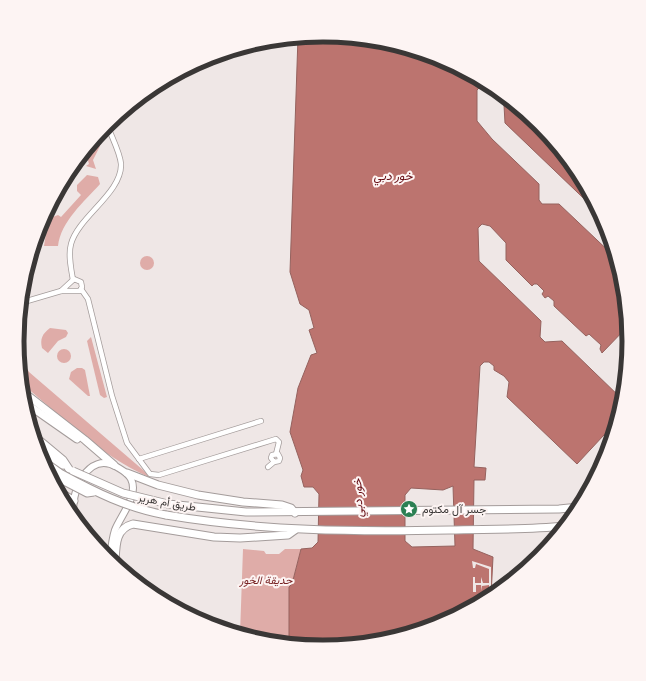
<svg xmlns="http://www.w3.org/2000/svg" width="646" height="681" font-family="'Libre Baskerville',Vazirmatn,serif">
<style>
.green{fill:#dfaca8}
.water{fill:#bc746f;stroke:#95625e;fill-rule:evenodd}
.pier{fill:#efe7e6}
.lines{fill:none;stroke-linecap:round;stroke-linejoin:round}
.street-casing{stroke:#a49c9b;stroke-width:6}
.secondary-casing{stroke:#a49c9b;stroke-width:8}
.primary-casing{stroke:#a49c9b;stroke-width:9}
.street{stroke:#fff;stroke-width:4.5}
.secondary{stroke:#fff;stroke-width:6}
.primary{stroke:#fff;stroke-width:7}
.primary-bridge-casing{stroke:#a49c9b;stroke-width:9;stroke-linecap:butt}
.primary-bridge{stroke:#fff;stroke-width:7}
.labels{text-anchor:middle;stroke-width:4;stroke-linejoin:round;paint-order:stroke}
.street-label{font-size:11px;fill:#3a3736;stroke:#fdf4f3}
.poi-label{font-size:11px;fill:#3a3736;stroke:#fdf4f3;text-anchor:start}
.park-label{font-size:11px;font-style:italic;fill:#751e1f;stroke:#fdf4f3}
.water-label{font-size:12px;font-style:italic;fill:#650b12;stroke:#fdf4f3}
.rim{fill:none;stroke:#3a3736;stroke-width:5}
</style>
<rect width="100%" height="100%" fill="#efe7e6"/>
<!-- green -->
<g class="green">
<path d="M91,143L93,146L99,144L100,146L93,160L96,169L86,166L89,164L85,150Z"/>
<path d="M87,175L98,177L100,184C84,202 61,221 58,246H44L47,227L50,218L58,215L61,217L81,195L77,191V185Z"/>
<circle cx="147" cy="263" r="7"/>
<path d="M50,328L66,330L68,333L66,337L58,341L48,353L42,348C40,339 42,334 50,328Z"/>
<path d="M91,337L107,397L104,398L100,395L87,341Z"/>
<circle cx="64" cy="356" r="7"/>
<path d="M18,353L29,372L150,476L149,477C100,456 62,416 21,383Z"/>
<path d="M77,368H82L85,370L90,396H88L69,379L71,372Z"/>
<path d="M243,549L264,551L266,554H279L285,549H301L292,584L289,587V643L263,641L240,634Z"/>
</g>
<!-- water -->
<path class="water" d="M323,35L383,40L440,58L493,86L540,124L578,171L601,215L505,123L504,105L501,101H498L485,87H480L477,90V121L492,139L539,184V200L542,204H559L616,258L623,281L628,326L602,353L600,349L601,345L589,334L586,336L554,306V301L548,296L545,298L542,294L544,291L537,284H534L532,286L506,260V243L490,226L482,224L478,228L479,261L541,321L540,337L545,342L562,341L623,400L617,421L577,464L507,397L509,382L504,376L494,370V366L489,362H484L480,366L474,467L486,468L485,480H474L473,549L493,557L491,596L440,623L382,641L323,646L289,643V587L292,584L301,549L312,548L318,542L319,494L313,487H304L301,476L303,470L290,432L298,388L311,355L317,353L309,330L314,328L309,310L300,304L290,272L298,37ZM453,486L455,546L412,547L405,541V495L411,488L443,490Z"/>
<!-- pier -->
<path class="pier" d="M472,561L491,567V596L489,597V585L482,586V591L481,585H476V592H473V577H475V583H481V577L483,583H489V569L476,564L475,568H473Z"/>
<g class="lines">
<!-- street casing -->
<g class="street-casing">
<g id="street">
<path d="M74,279L81,282L82,287L80,291H61Z"/>
<path d="M73,280C71,268 68,255 71,244C78,217 122,193 121,164C120,152 111,136 107,124"/>
<path d="M81,289L88,299L112,396L127,443L150,474L159,475L276,439L279,442L276,454"/>
<path d="M21,301H27L61,291"/>
<path d="M20,306L27,301"/>
<path d="M139,459L261,421"/>
<path d="M268,467L274,462L279,461L280,458L278,454L272,455L271,458L274,462"/>
</g>
</g>
<!-- secondary casing -->
<g class="secondary-casing">
<path id="secondary" d="M74,517C69,493 88,450 117,467C122,470 128,473 131,479C139,495 121,515 115,530C112,539 111,550 110,560"/>
</g>
<!-- primary casing -->
<g class="primary-casing">
<g id="primary">
<path d="M22,391L85,440L114,465"/>
<path d="M24,402L77,439"/>
<path d="M33,435L63,460L69,469"/>
<path d="M37,447L63,465"/>
<path d="M41,459L60,473"/>
<path d="M48,472L58,478"/>
<path d="M127,473L158,485L198,495L243,502L282,505L291,508L295,513"/>
<path d="M57,490L74,501"/>
<path d="M168,504L246,512L559,509L579,507"/>
<path d="M166,515C261,531 354,532 450,530C488,529 526,530 564,526"/>
<path d="M115,564C116,548 114,529 133,524L214,537L240,538L288,535L295,530"/>
</g>
</g>
<!-- street -->
<use href="#street" class="street"/>
<!-- secondary -->
<use href="#secondary" class="secondary"/>
<!-- primary -->
<use href="#primary" class="primary"/>
<!-- primary-bridge casing -->
<g class="primary-bridge-casing">
<g id="primary-bridge">
<path d="M73,471L123,493L168,504"/>
<path d="M60,473C95,492 127,508 166,515"/>
<path d="M58,478L87,493L94,492"/>
</g>
</g>
<!-- primary-bridge -->
<use href="#primary-bridge" class="primary-bridge"/>
</g>
<!-- icons -->
<defs>
<g id="sight-disc" transform="scale(0.9)"><circle r="9.5" fill="#2b8053" stroke="#fdf4f3"/><path d="M0-6L1.8-2.2L6-1.7L2.9 1.2L3.7 5.4L0 3.3L-3.7 5.4L-2.9 1.2L-6-1.7L-1.8-2.2Z" fill="#fff"/></g>
</defs>
<g fill-rule="evenodd">
<use href="#sight-disc" x="409" y="509"/>
</g>
<g class="labels">
<!-- street labels -->
<g class="street-label">
<text transform="translate(167 502) rotate(10)" y="4">طريق أم هرير</text>
</g>
<!-- poi labels -->
<g class="poi-label">
<text x="422" y="513">جسر آل مكتوم</text>
</g>
<!-- park labels -->
<g class="park-label">
<text x="266" y="584">حديقة الخور</text>
</g>
<!-- water labels -->
<g class="water-label">
<text x="393" y="180">خور دبي</text>
<text transform="translate(358 498) rotate(-92)" y="4">خور دبي</text>
</g>
</g>
<!-- crop -->
<path d="M0 0H646V681H0ZM24 341a299 299 0 1 1 598 0a299 299 0 1 1-598 0Z" fill="#fdf4f3" fill-rule="evenodd"/>
<path class="rim" d="M24 341a299 299 0 1 1 598 0a299 299 0 1 1-598 0Z"/>
</svg>
